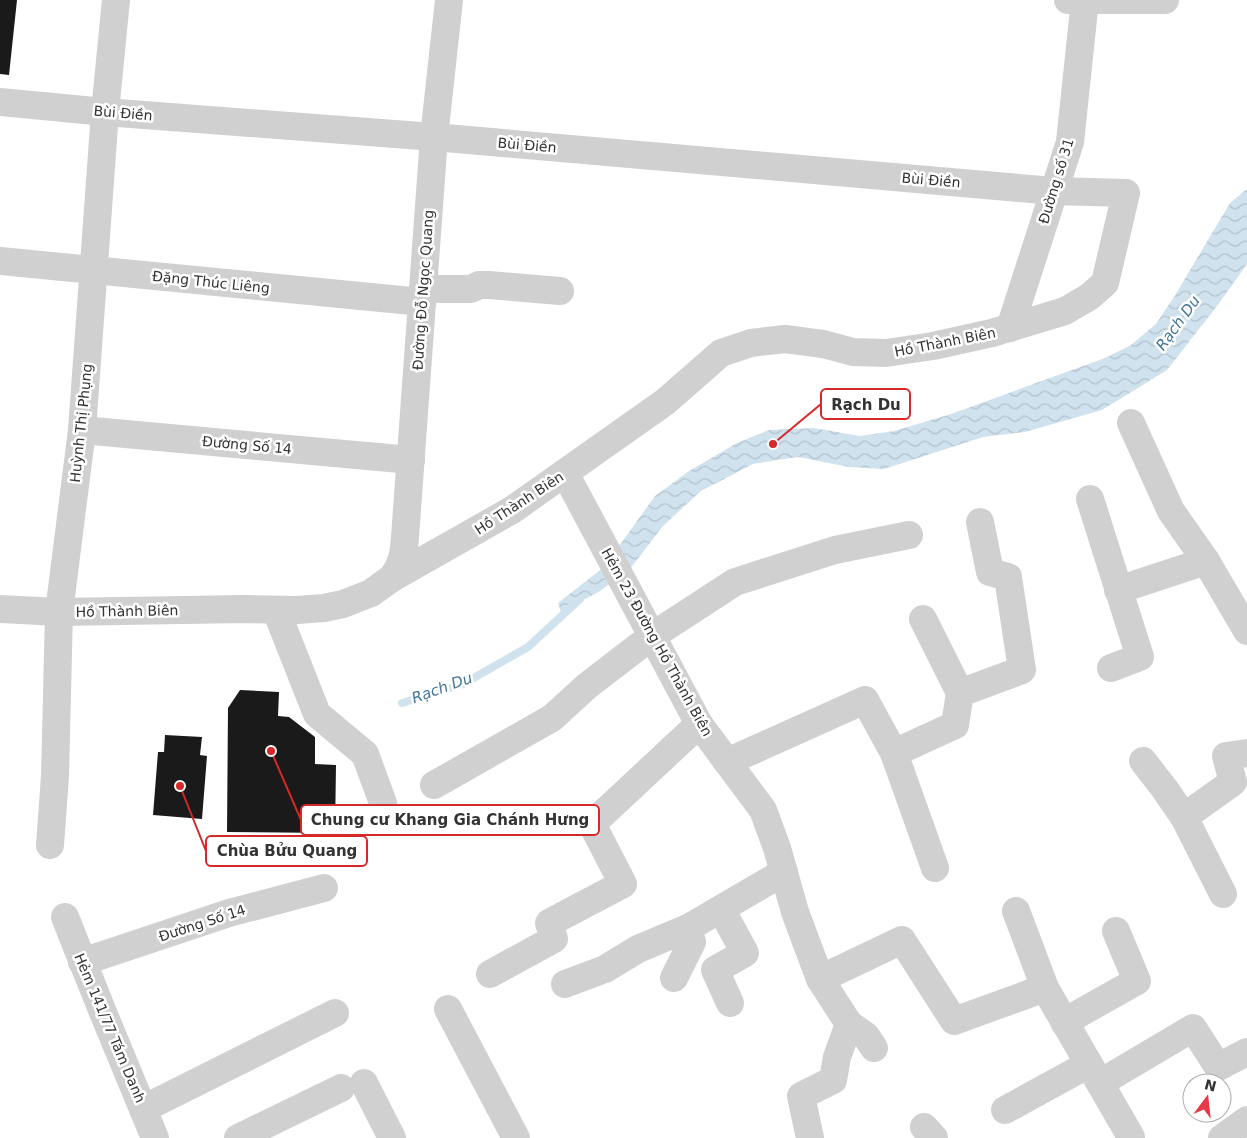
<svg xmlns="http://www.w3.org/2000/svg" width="1247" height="1138" font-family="'DejaVu Sans',sans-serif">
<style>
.water{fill:url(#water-waves)}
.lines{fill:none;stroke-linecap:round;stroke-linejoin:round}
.stream{stroke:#cfe2ee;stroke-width:8}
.building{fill:#1a1a1a}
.minor{stroke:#d0d0d0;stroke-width:28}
.labels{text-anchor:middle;stroke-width:5;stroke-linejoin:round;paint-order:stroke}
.street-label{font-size:14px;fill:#333;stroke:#fff}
.water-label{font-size:15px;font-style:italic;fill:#3f7597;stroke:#fff}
.leader{fill:none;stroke:#d62828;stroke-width:2}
.callout-dot{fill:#d62828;stroke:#fff;stroke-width:2}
.callout{fill:#fff;stroke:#d62828;stroke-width:2}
.callout-label{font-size:15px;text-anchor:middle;font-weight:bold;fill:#333}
</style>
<defs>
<pattern id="water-waves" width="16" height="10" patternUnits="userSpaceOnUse" patternTransform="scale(1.25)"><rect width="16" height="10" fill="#cfe2ee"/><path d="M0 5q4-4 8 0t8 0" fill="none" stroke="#b2c2cd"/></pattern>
</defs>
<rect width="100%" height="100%" fill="#fff"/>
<!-- water -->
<path class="water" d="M1247,189V264L1217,306L1167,370L1102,410L1025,432L983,437L884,469L849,467L798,457L753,464L701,491L663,526L629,570L600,591L561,612L558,603L604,567L655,496L689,471L737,443L769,430L814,428L860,436L894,431L951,414L1105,358L1131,345L1156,324L1174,297L1230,203Z"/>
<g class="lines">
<!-- stream -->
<path class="stream" d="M402,703L463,684L528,647L580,599"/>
</g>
<!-- building -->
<g class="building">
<path d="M0,0H17L9,75L0,74Z"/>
<path d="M240,690L279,692L278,716L289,717L315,737V764L336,765L335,833L227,832L228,708Z"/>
<path d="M165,735L202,737L200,755L207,756L202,819L153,815L158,752H164Z"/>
</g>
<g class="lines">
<!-- minor -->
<g class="minor">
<path d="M1068,0H1165"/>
<path d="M0,102L105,112L434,137L1054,191L1126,193L1105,283L1089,297L1065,311L992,333L933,346L886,353L853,352L823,344L785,339L751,343L721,353L665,402L512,510L392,578L371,593L343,604L324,608L297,610L245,609L59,612L0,609"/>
<path d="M0,261L422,302"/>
<path d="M423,289H471L479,285H489L560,291"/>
<path d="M1010,328L1070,142L1085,0"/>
<path d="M1131,423L1171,511L1206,561L1247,631"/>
<path d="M82,430L411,460"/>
<path d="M565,473L699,724L763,810L777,848L795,912L820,979L849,1024L837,1057L833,1080L801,1096L810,1138"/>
<path d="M1090,499L1140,657L1111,668"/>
<path d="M392,578C402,565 404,553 405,537L434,137L449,0"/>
<path d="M1118,590L1206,561"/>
<path d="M276,610L317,714L365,754L383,803"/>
<path d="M923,619L960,693"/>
<path d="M894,753L935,868"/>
<path d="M1143,761L1164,788L1184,817"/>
<path d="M727,762L865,700L894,753L955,725L960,693L1022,670L1008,577L990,572L980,522"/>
<path d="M434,785L552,718L587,686L652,636L735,582L835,550L909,535"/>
<path d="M50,845L55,776L59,612L82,430L105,112L116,0"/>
<path d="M1223,894L1184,817L1233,782L1226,756L1247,753"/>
<path d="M721,909L745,953L715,970L730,1003"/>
<path d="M1016,911L1045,988"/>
<path d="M65,917L102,1010L155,1138"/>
<path d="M82,962L229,913L324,888"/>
<path d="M490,974L554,939L549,923L623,884L592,824L699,724"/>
<path d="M674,978L692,942L688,928L784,872"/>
<path d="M820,979L902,940L954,1021L1045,988L1131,1137L1130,1138"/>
<path d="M565,984L605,969L638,949L688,928"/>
<path d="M448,1009L516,1138"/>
<path d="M1064,1022L1137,981L1116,931"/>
<path d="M849,1024L866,1036L874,1048"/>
<path d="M364,1083L392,1138"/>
<path d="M1100,1083L1193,1028L1218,1067L1247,1052"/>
<path d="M143,1109L335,1013"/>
<path d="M1005,1110L1089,1064"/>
<path d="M924,1127L934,1138"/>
<path d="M238,1138L341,1088"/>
<path d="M1222,1138L1247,1120"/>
</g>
</g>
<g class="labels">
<!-- street labels -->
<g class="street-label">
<text transform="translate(123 113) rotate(5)" y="5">Bùi Điền</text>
<text transform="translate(527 145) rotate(5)" y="5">Bùi Điền</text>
<text transform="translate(931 180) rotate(5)" y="5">Bùi Điền</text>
<text transform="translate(1056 181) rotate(-73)" y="5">Đường số 31</text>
<text transform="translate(211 282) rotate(6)" y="5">Đặng Thúc Liêng</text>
<text transform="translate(423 290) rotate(-86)" y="5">Đường Đỗ Ngọc Quang</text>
<text transform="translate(945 342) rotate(-11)" y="5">Hồ Thành Biên</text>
<text transform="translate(81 423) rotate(-84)" y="5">Huỳnh Thị Phụng</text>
<text transform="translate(247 445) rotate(5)" y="5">Đường Số 14</text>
<text transform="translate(519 503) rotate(-33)" y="5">Hồ Thành Biên</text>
<text transform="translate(127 611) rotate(-1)" y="5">Hồ Thành Biên</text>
<text transform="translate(657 642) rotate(61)" y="5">Hẻm 23 Đường Hồ Thành Biên</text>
<text transform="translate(202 923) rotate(-18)" y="5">Đường Số 14</text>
<text transform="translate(110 1028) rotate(67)" y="5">Hẻm 141/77 Tám Danh</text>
</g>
<!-- water labels -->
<g class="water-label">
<text transform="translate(1178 323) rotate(-54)" y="5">Rạch Du</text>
<text transform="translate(442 688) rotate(-20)" y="5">Rạch Du</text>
</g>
</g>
<!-- callouts -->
<path class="leader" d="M773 444L821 404M271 751L301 820M180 786L206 851"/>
<g class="callout-dot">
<circle cx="773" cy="444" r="5"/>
<circle cx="271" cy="751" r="5"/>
<circle cx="180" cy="786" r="5"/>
</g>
<g class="callout">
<rect x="821" y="389" width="89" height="30" rx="5"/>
<rect x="301" y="805" width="298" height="30" rx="5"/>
<rect x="206" y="836" width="161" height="30" rx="5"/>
</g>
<g class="callout-label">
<text x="866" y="410">Rạch Du</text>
<text x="450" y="825">Chung cư Khang Gia Chánh Hưng</text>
<text x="287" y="856">Chùa Bửu Quang</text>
</g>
<!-- north arrow -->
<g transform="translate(1207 1098) rotate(15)"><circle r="24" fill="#ffffff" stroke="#adadad"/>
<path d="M0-4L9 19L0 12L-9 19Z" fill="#e63946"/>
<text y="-8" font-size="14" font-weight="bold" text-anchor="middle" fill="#333333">N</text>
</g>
</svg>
